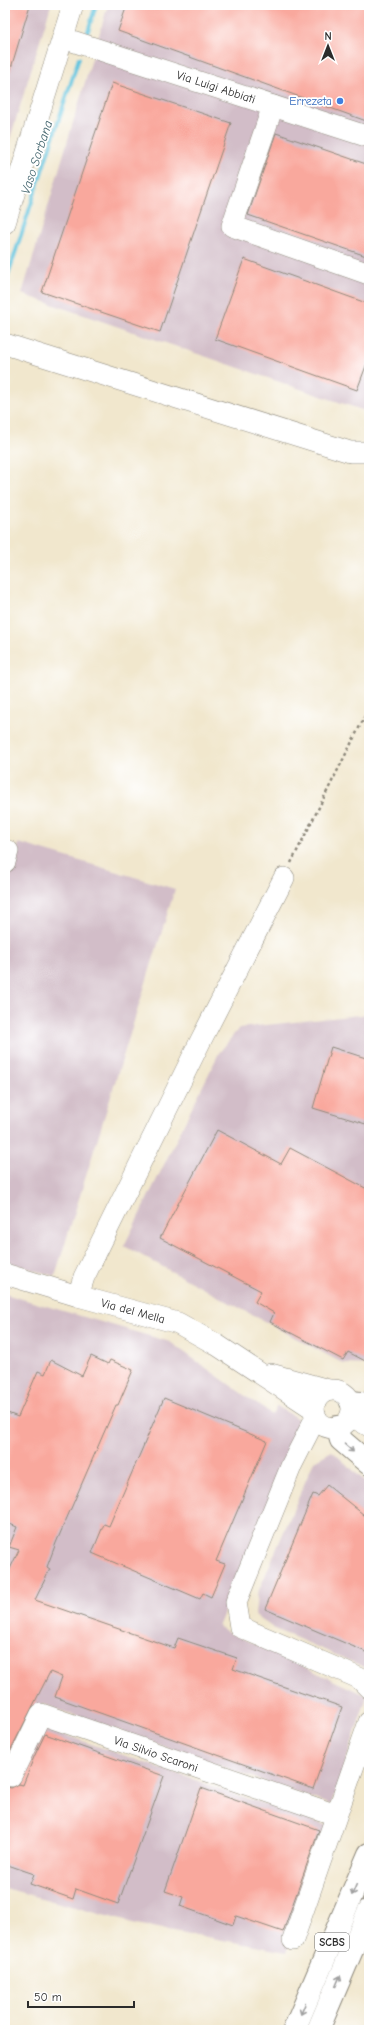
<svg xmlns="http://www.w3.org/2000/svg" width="374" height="2035" font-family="'Comic Neue',sans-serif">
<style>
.industrial{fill:#d2bdc8}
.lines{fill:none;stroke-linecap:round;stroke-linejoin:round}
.stream{stroke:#5fc3dd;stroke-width:4}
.building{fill:#f9a89d}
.minor-casing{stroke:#8e897c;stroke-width:22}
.major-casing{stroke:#8e897c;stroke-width:24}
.path{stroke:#8e897c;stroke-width:2.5;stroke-dasharray:3 3;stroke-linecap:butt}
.minor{stroke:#fff;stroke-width:21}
.major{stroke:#fff;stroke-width:22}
.oneway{stroke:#a0a0a0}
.shop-dot{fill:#3f7fe0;stroke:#fff;stroke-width:1.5}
.labels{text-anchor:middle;stroke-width:3.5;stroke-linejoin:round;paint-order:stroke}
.shield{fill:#fff;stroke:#6b6b6b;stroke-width:1}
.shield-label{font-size:11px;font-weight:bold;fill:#2b2b2b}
.street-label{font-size:12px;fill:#2b2b2b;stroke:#fff}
.shop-label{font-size:12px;fill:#366cbe;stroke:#fff;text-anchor:end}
.water-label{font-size:13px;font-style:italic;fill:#3d6069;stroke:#fff}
</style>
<rect width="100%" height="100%" fill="#fff"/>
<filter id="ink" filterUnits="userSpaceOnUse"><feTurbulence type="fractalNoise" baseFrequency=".025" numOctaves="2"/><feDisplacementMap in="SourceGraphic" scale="8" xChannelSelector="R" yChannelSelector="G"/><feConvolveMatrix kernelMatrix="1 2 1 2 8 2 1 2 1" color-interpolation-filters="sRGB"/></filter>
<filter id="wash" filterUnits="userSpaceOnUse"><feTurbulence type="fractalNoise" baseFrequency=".012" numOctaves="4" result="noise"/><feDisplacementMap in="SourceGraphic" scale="16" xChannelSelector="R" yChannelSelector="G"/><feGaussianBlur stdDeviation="0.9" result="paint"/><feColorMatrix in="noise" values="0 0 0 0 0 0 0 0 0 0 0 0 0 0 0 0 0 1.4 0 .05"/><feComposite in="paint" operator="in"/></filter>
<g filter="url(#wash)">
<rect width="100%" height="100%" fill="#f1e7cd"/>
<!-- industrial -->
<g class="industrial">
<path d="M5,5H51L5,155Z"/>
<path d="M108,5H369V401L365,411L22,294Z"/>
<path d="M19,843L175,889L55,1276L5,1262V889Z"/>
<path d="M369,1014V1365L344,1364L124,1246L219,1053L239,1028Z"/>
<path d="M5,1294L170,1342L272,1415L277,1406L298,1419L292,1446L218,1627L367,1696L332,1805L42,1704V1727L328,1826L287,1952L136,1924L5,1888Z"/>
<path d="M332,1451L369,1485V1669L273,1628L255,1615L257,1595L314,1461Z"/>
</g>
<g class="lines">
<!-- stream -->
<g class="stream">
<path d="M88,31L96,5"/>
<path d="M5,284L79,58"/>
</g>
</g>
<g id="blocks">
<!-- building -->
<g class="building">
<path d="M5,5H30L8,78L5,77Z"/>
<path d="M127,5H369V122L118,31Z"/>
<path d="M112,83L231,123L160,332L42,292Z"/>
<path d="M276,133L369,165V257L248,215Z"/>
<path d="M244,259L369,304V358L357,390L215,339Z"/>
<path d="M331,1047L369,1059V1125L313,1108Z"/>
<path d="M217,1130L281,1164L290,1148L369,1190V1363L348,1352L343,1360L270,1322L274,1313L255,1302L261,1291L160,1238Z"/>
<path d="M91,1356L108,1364L110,1360L133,1370L118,1405H116L56,1543L47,1567L50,1569L35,1600L174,1648L178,1638L237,1658L233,1669L342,1707L313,1789L55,1697L62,1677L50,1672L5,1761V1572L8,1573L19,1550L9,1547L17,1527L5,1522V1412L18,1417L38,1371L45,1374L51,1360L82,1376Z"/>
<path d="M164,1398L267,1441L216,1561L225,1564L211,1597L203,1593L200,1599L92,1553L104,1524L109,1526Z"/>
<path d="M327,1485L369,1519V1646L366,1652L265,1609L313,1494L318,1496Z"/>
<path d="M45,1734L164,1776L118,1904L76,1889L73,1899L30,1884L34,1874L5,1864V1786L11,1788L19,1784L23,1785L34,1757Z"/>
<path d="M201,1788L319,1830L283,1932L236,1916L233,1925L180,1906L183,1897L165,1891Z"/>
</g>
</g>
</g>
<g filter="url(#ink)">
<use href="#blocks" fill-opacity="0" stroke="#8e897c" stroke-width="1"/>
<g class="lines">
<!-- minor casing -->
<g class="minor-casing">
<g id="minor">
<path d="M63,38L369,137"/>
<path d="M273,106L232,226L369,274"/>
<path d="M5,223L73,5"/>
<path d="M5,344L350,452H369"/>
<path d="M5,862L8,851"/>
<path d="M5,1274L78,1296L178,1323L217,1345L314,1409"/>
<path d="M78,1296L84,1277L201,1040L284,878"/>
<path d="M271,1374L329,1390"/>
<circle cx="333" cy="1409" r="19"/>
<path d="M351,1416L369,1426"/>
<path d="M316,1417L292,1464L236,1602L240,1627L359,1678L369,1688"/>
<path d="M11,1776L41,1714L336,1815"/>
<path d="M293,1940L369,1722"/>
</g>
</g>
<!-- major casing -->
<g class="major-casing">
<g id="major">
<path d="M351,1402L369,1404"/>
<path d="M337,1427L341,1440L369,1464"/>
<path d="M294,2030L369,1854"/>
<path d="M318,2030L369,1910"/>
</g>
</g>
<!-- path -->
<path class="path" d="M291,863L369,708"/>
<!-- minor -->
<use href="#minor" class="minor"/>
<!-- major -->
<use href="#major" class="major"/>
</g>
<!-- one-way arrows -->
<defs><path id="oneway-shaft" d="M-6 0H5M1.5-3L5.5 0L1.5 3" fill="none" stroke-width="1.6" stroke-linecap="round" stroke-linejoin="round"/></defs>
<g class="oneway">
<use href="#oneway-shaft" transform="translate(349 1448) rotate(41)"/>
<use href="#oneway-shaft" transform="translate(354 1890) rotate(113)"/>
<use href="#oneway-shaft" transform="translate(338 1981) rotate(-67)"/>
<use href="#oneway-shaft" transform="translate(303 2009) rotate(113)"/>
</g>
</g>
<!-- markers -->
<circle class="shop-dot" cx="340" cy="101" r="4"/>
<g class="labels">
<!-- shield labels -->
<rect class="shield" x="315" y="1933" width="34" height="18" rx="3"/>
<g class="shield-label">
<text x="332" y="1946">SCBS</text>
</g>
<!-- street labels -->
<g class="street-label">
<text transform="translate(216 87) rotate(18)" y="4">Via Luigi Abbiati</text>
<text transform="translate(133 1311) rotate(15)" y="4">Via del Mella</text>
<text transform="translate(156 1754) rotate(19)" y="4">Via Silvio Scaroni</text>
</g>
<!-- shop labels -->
<g class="shop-label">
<text x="332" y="105">Errezeta</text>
</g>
<!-- water labels -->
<g class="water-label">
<text transform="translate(36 157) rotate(-72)" y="5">Vaso Sorbana</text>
</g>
</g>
<!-- margin -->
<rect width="374" height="2035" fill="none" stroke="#fff" stroke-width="20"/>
<!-- north arrow -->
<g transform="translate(328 46)" stroke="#ffffff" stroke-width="3" paint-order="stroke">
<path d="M0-3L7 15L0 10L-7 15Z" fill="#2b2b2b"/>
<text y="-6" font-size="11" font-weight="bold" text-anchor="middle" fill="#2b2b2b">N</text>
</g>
<!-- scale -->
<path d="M28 2001v6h106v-6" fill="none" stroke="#2b2b2b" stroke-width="2"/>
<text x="34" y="2001" font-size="12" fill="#2b2b2b" stroke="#ffffff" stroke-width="3" paint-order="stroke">50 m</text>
</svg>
